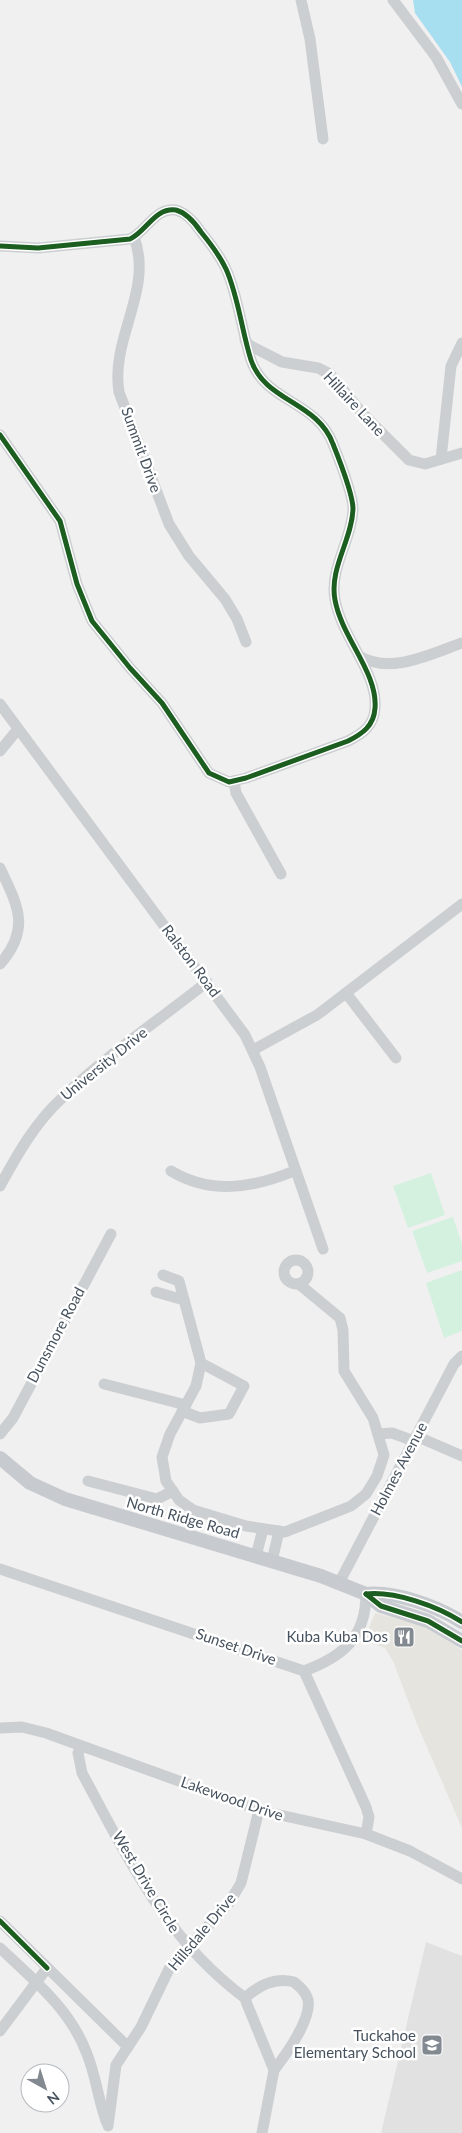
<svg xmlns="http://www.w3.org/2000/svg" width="462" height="2133" font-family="Lato,sans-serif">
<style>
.commercial{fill:#e6e4de}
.education{fill:#e2e1e2}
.green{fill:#d4f1e0}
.water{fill:#a7def0}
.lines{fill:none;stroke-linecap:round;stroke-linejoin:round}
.minor{stroke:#cccfd1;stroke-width:11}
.major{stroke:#c7cbcf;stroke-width:14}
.cycleway-casing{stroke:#fff;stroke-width:8}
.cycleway{stroke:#1b5e20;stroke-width:5}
.labels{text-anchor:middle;stroke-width:5;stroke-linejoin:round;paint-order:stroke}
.street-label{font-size:15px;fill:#46525e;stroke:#fff}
.poi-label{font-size:15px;fill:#46525e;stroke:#fff;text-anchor:end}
</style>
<rect width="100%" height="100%" fill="#f1f0f0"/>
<!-- commercial -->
<path class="commercial" d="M375,1613L423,1626L462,1650V1828L417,1724L393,1661L385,1648L364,1641Z"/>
<!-- education -->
<path class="education" d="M426,1942L462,1956V2133H381Z"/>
<!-- green -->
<g class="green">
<path d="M431,1173L445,1215L408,1228L393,1186Z"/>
<path d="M453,1217L462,1244V1261L427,1273L412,1231Z"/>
<path d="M462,1270V1331L444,1338L426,1283Z"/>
</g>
<!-- water -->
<path class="water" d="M413,0H462V87L450,62L415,13Z"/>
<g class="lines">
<!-- minor -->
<g class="minor">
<path d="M301,0L310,39L323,139"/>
<path d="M393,0L436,57L462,104"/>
<path d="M134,237C154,290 110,338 119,392L169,524L189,556L225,599L237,619L246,642"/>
<path d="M0,246L38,248L130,239C146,232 155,207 176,210C187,213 195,223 201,232C210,243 220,256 226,269C238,295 242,332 251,360C265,402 317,401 333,444C339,459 353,494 353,509C352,540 329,568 335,600C342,638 378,673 375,708C374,726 362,734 348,741L246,778L229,782L209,773L162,703L130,668L92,621L77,584L60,521L0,435"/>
<path d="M245,340L249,345L282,362L318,368L330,374L362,413L409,460L425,464L462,453"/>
<path d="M441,459L451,366L462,343"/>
<path d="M359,656C391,675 430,654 462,643"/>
<path d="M0,704L245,1035L260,1067L323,1249"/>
<path d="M0,751L18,729"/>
<path d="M234,781L236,793L281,874"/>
<path d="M0,868C18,906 31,929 0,964"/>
<path d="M346,993L396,1058"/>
<path d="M253,1050L317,1015L462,904"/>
<path d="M171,1171C211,1195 253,1188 294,1171"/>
<path d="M0,1186C17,1155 35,1123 61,1099C105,1056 158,1021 207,982"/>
<circle cx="296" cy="1272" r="12"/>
<path d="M163,1275L179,1281L201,1363L196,1386L170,1434L162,1457L166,1481L179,1500L193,1510L246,1526L285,1532L351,1506L366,1494L377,1476L384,1455L373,1418L344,1371L343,1330L340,1318L299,1284"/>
<path d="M156,1292L184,1300"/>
<path d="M104,1384L186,1405"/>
<path d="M182,1411L200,1418L229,1414L244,1386L201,1363"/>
<path d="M0,1434L13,1418L111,1234"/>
<path d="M378,1434L392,1433L414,1441"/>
<path d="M416,1436L462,1456"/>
<path d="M88,1481L157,1499L173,1491"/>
<path d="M256,1556L263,1529"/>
<path d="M272,1561L279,1531"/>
<path d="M0,1569L304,1671"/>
<path d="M339,1583L454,1364L462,1356"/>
<path d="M304,1671L366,1807L369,1817L366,1834"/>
<path d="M304,1671C342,1657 366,1638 366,1594"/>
<path d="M0,1728L22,1727L46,1733L262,1811L366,1834L410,1851L462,1879"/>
<path d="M81,1747L78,1753L82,1773C128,1858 165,1939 245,1998L247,2004L274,2070L262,2133"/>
<path d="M0,1921L128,2047"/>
<path d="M0,1948C33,1979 71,2010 87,2054C96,2076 98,2099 106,2121"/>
<path d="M245,1998C258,1986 275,1977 294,1982C300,1987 306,1992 308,2000C312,2019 285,2056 274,2070"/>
<path d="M0,2031L47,1968"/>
<path d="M108,2126L116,2065L141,2027L169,1969L229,1903L241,1883L259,1810"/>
</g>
<!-- major -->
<g class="major">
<path d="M0,1458L30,1483L65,1499L321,1576L366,1594L381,1606L428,1621L462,1641"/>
<path d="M366,1594C395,1591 437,1606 462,1622"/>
</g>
<!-- cycleway casing -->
<g class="cycleway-casing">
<g id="cycleway">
<path d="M0,246L38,248L130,239C146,232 155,207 176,210C187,213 195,223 201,232C210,243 220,256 226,269C238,295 242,332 251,360C265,402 317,401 333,444C339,459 353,494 353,509C352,540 329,568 335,600C342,638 378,673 375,708C374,726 362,734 348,741L246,778L229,782L209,773L162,703L130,668L92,621L77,584L60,521L0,435"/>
<path d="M366,1594L381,1606L428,1621L462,1641"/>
<path d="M366,1594C395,1591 437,1606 462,1622"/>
<path d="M0,1921L47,1968"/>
</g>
</g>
<!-- cycleway -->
<use href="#cycleway" class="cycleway"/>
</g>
<!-- icons -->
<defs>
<g id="restaurant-square" transform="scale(1.125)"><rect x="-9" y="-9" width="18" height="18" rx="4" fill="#828991" stroke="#fff"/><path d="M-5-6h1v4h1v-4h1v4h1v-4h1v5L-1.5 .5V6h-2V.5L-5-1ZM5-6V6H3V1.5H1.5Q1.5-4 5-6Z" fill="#fff"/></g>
<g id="school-square" transform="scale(1.125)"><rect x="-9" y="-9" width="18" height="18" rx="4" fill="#828991" stroke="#fff"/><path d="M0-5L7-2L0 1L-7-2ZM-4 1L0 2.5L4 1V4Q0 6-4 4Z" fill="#fff"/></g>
</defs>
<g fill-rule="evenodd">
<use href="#restaurant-square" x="404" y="1637"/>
<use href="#school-square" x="432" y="2045"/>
</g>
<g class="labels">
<!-- street labels -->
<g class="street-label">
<text transform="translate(354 404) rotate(47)" y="5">Hillaire Lane</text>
<text transform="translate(141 450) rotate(70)" y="5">Summit Drive</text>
<text transform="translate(191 961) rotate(53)" y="5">Ralston Road</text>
<text transform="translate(104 1064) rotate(-39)" y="5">University Drive</text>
<text transform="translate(56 1335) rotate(-62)" y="5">Dunsmore Road</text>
<text transform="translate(399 1469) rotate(-62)" y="5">Holmes Avenue</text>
<text transform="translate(183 1518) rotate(16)" y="5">North Ridge Road</text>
<text transform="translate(236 1647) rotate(19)" y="5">Sunset Drive</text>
<text transform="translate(232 1799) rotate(19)" y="5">Lakewood Drive</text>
<text transform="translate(146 1882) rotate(59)" y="5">West Drive Circle</text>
<text transform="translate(202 1932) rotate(-50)" y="5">Hillsdale Drive</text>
</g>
<!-- poi labels -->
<g class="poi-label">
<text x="388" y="1642">Kuba Kuba Dos</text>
<text x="416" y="2041">Tuckahoe<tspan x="416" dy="17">Elementary School</tspan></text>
</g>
</g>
<!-- north arrow -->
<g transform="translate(45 2088) rotate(141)"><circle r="24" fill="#ffffff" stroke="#b5babf"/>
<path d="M0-4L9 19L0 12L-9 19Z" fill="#828991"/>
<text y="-8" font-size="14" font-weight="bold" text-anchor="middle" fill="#46525e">N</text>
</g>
</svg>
